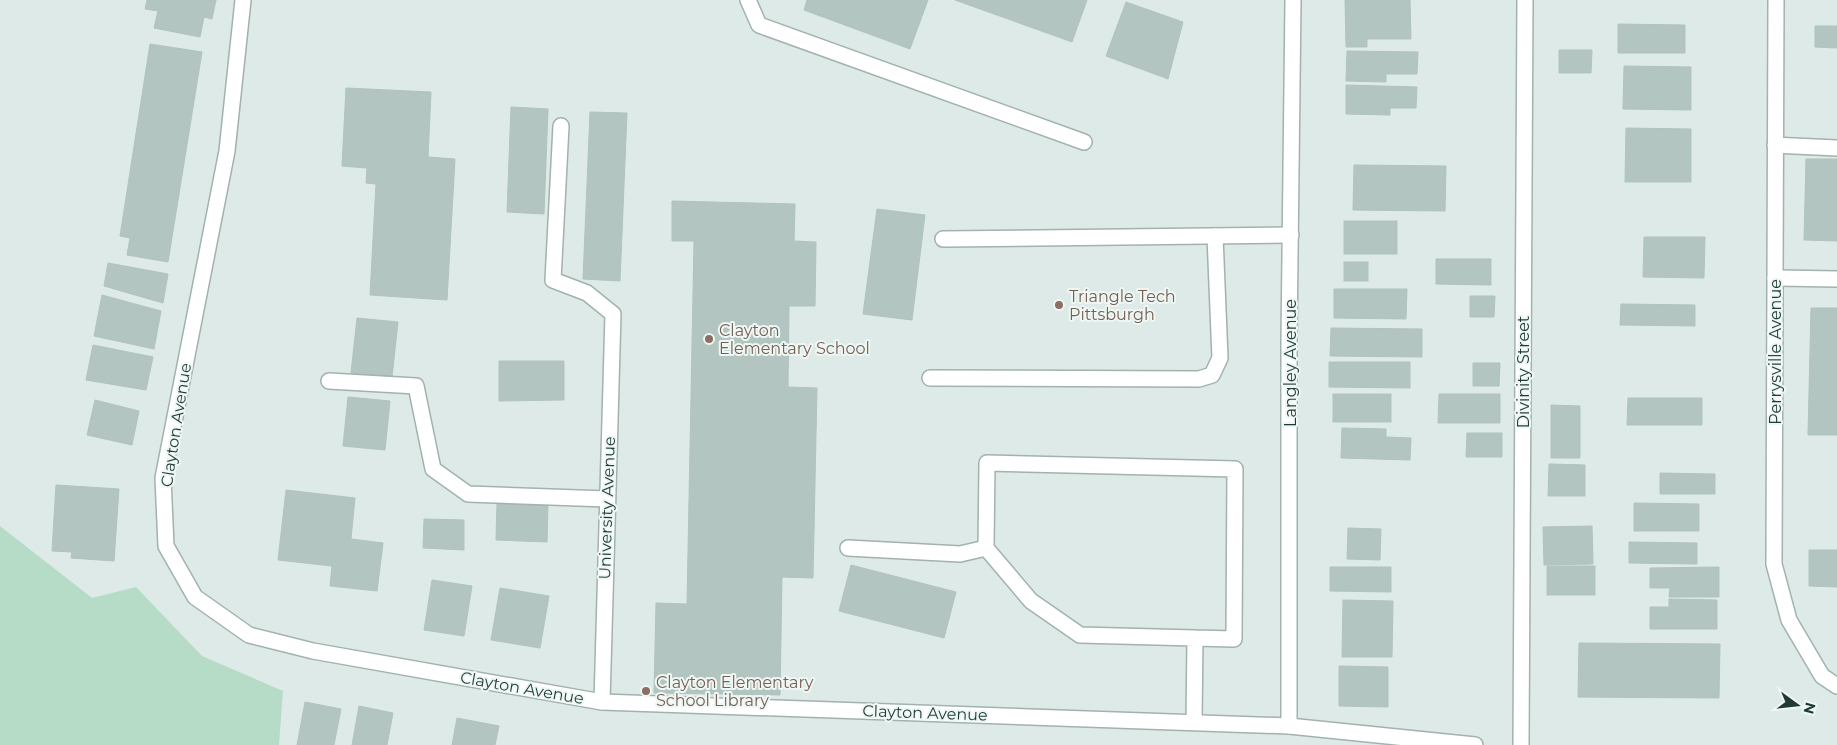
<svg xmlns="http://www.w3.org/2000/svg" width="1837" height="745" font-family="Montserrat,sans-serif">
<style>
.green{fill:#b6dcc7}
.building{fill:#b3c5c0;stroke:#b0c3bf}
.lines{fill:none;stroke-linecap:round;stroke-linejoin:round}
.minor-casing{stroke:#a1b2af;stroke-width:18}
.minor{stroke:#fff;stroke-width:15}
.education-dot{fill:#8d6e63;stroke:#eef7f4;stroke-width:2}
.labels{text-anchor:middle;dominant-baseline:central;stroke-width:4;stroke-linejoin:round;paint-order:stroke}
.education-label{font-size:16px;fill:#785e54;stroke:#eef7f4;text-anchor:start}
.street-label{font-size:16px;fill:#1f3a37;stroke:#eef7f4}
</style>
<rect width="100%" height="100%" fill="#deeae7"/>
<path class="green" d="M0 526 92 598 136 587 202 656 283 691 279 745H0Z"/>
<g class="building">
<path d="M147 0H216L212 19 204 17 200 37 154 28 158 11 145 9Z"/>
<path d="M807 0H928L910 49 804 10Z"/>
<path d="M955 0H1087L1072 42Z"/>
<path d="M1345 0H1410L1411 39H1367V47H1346Z"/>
<path d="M1126 2 1183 22 1168 79 1106 56Z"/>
<path d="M1618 24 1685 25V53H1618Z"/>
<path d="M1815 26H1837V48L1815 47Z"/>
<path d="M150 44 202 52 168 262 127 255 130 238 120 236Z"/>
<path d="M1559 50H1592L1591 73H1559Z"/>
<path d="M1347 51 1418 52 1417 74H1386V82L1346 81Z"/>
<path d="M1624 66 1691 67V110L1623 109Z"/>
<path d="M1346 85 1417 87 1416 108H1390V115L1346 114Z"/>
<path d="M346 88 431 92 428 157 455 159 447 300 370 295 376 184 366 183 367 168 342 166Z"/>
<path d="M511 107 548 109 544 214 507 212Z"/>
<path d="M590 112 627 113 620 281 583 279Z"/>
<path d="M1626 128 1691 129V182H1625Z"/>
<path d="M1806 159H1837V241L1804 240Z"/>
<path d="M1354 165 1446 166 1445 211 1353 210Z"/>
<path d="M672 201 795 204 794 241 816 242 815 306H789L788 387 817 388 813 578 782 577 780 695 654 693 656 603 687 604 694 241H672Z"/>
<path d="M877 209 925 215 912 320 863 314Z"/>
<rect x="1344" y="221" width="53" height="33"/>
<path d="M1644 237H1705L1704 278 1643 277Z"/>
<path d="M1436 259H1491V285L1436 284Z"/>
<rect x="1344" y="262" width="24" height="19"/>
<path d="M108 263 168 274 163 303 104 286Z"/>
<path d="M1334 289H1407L1406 319 1334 318Z"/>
<path d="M102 295 161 311 154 349 94 336Z"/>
<path d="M1470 296H1495L1494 317H1470Z"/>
<path d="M1621 304 1695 305V326L1620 325Z"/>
<path d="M1811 308H1837V435H1808Z"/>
<path d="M357 318 398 322 392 377 351 373Z"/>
<path d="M1331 328 1422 329V357L1330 356Z"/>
<path d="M93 345 153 357 146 390 86 380Z"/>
<path d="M499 361H564V400L499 401Z"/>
<path d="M1329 362H1410V388L1329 387Z"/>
<path d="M1473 363H1500L1499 386H1473Z"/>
<rect x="1333" y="394" width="58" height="28"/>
<path d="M1439 394H1500V423H1438Z"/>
<path d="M348 397 390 401 385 450 343 446Z"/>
<path d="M1628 398H1702V425H1627Z"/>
<path d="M95 400 139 411 132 445 87 435Z"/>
<path d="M1551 405 1580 406V458H1551Z"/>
<path d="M1342 428 1386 429V437L1411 438 1410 460 1341 458Z"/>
<path d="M1467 433H1502V457H1466Z"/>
<path d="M1549 464 1585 465V496H1548Z"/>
<path d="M1660 473 1715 474V494H1660Z"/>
<path d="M56 485 119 489 114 561 71 558 72 552 52 551Z"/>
<path d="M286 490 355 498 351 539 383 543 377 591 330 586 332 566 278 560Z"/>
<path d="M497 503 548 504 547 542 496 540Z"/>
<path d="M1634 503 1699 504V531H1634Z"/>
<path d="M424 519 464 520V550L423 548Z"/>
<path d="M1592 526 1593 564 1544 565 1543 527Z"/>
<path d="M1348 528 1381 529 1380 560 1347 559Z"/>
<path d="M1629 542 1697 543V564L1629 563Z"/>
<path d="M1809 550H1837V587L1809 586Z"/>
<path d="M851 565 956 592 944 638 839 611Z"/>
<rect x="1547" y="566" width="48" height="29"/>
<path d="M1330 567H1391V592L1330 591Z"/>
<path d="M1719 567V597H1669L1670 588H1650V568Z"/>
<path d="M432 580 472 586 464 636 424 630Z"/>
<path d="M500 588 549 596 540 648 491 640Z"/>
<path d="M1669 599 1717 600V629H1650V607H1669Z"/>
<path d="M1343 600 1393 601 1392 657H1342Z"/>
<path d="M1579 643 1720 644 1719 698 1578 697Z"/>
<path d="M1339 666 1388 667V707L1339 706Z"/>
<path d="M305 702 341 709 334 745H297Z"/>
<path d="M359 706 393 713 387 745H352Z"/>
<path d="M457 718 499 726 495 745H452Z"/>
</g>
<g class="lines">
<defs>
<g id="minor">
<path d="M243 0 227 151 163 478 166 546 195 597 249 635 313 651 602 702 1289 726 1475 745"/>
<path d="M748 0 759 25 1084 142"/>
<path d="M1776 0 1774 564 1789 620 1822 676 1837 686"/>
<path d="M561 126 553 280 587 293 613 314 602 702"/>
<path d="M1775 145 1837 148"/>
<path d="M943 239 1291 235"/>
<path d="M1775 278 1837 279"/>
<path d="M930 378 1199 379 1212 375 1220 358 1215 236"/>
<path d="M329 381 416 386 433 469 468 494 607 499"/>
<path d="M848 548 960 554 986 548"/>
<path d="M1194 722 1195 638 1234 639 1235 469 987 463 986 548 1031 601 1080 635 1195 638"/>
<path d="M1289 726V340L1293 0"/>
<path d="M1521 745 1525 0"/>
</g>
</defs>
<use href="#minor" class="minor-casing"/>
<use href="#minor" class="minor"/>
</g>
<g class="education-dot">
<circle cx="1059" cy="305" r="5"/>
<circle cx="709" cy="339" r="5"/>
<circle cx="646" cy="691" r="5"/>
</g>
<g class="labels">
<g class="education-label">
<text x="1069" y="296">Triangle Tech<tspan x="1069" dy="18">Pittsburgh</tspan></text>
<text x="719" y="330">Clayton<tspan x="719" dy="18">Elementary School</tspan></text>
<text x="656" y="682">Clayton Elementary<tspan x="656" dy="18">School Library</tspan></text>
</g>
<g class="street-label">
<text transform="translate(1775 352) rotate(-90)">Perrysville Avenue</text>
<text transform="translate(1290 363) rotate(-90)">Langley Avenue</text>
<text transform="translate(1523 372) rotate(-90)">Divinity Street</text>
<text transform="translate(176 425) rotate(-81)">Clayton Avenue</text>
<text transform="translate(607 508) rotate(-88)">University Avenue</text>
<text transform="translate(522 688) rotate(10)">Clayton Avenue</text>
<text transform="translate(925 713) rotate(2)">Clayton Avenue</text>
</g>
</g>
<g transform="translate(1797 705) rotate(105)" stroke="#eef7f4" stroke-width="4" paint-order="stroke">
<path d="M0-4L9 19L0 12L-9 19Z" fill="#1f3a37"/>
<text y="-8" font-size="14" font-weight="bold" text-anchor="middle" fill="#1f3a37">N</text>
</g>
</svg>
